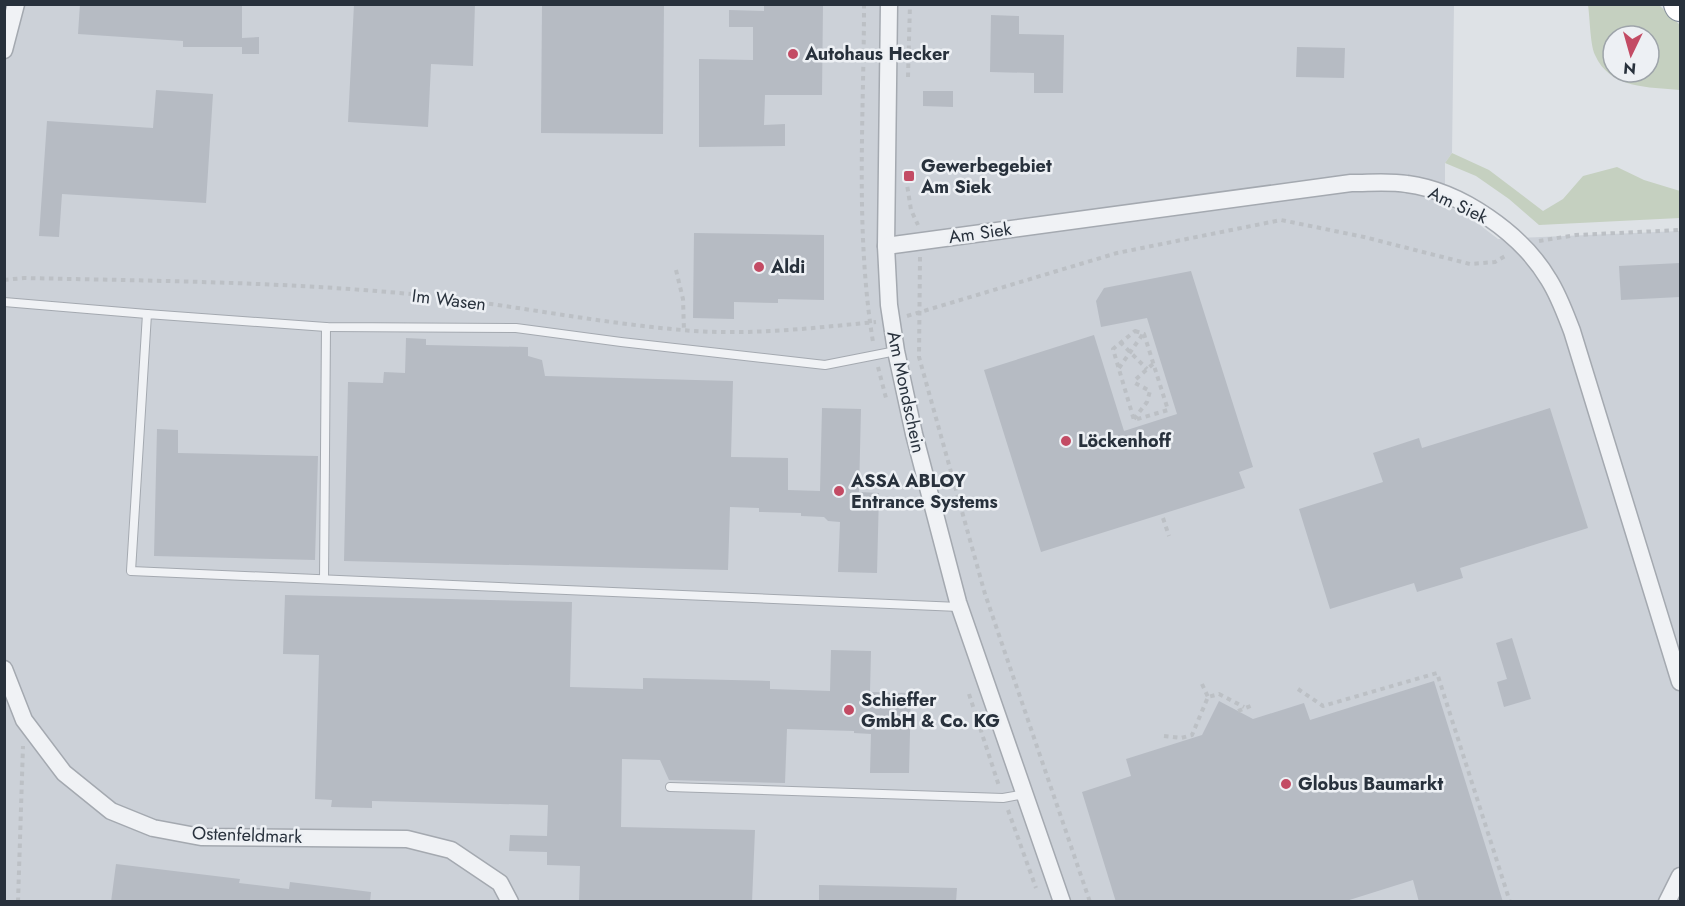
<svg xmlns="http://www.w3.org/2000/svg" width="1685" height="906" font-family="Jost,sans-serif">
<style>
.built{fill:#ccd1d8}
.green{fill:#c5d0c0;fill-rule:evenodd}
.building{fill:#b6bbc3}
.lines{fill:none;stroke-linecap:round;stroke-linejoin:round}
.lane-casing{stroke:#a4a9b0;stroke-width:10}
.street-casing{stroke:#a4a9b0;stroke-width:19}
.highway-casing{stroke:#86909c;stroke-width:32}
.path{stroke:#bcc0c5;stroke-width:4;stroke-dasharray:4.5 4.5;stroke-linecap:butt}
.lane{stroke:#f0f2f5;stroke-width:8}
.street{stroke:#f0f2f5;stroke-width:16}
.highway{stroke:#fff;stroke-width:30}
.poi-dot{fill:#c34b64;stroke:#edf0f4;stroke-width:2}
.labels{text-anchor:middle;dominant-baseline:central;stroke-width:5;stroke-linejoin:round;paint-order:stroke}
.poi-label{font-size:18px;font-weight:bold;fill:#28313c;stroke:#edf0f4;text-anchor:start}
.street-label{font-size:18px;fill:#28313c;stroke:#edf0f4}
</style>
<rect width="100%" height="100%" fill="#dee2e6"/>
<path class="built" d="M5 5H1454L1452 153 1445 163V204L1472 219 1498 239 1680 231V901L5 902Z"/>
<g class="green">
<path d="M1588 5H1659L1680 25V90C1649 87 1610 89 1595 55 1590 44 1590 18 1588 5ZM1613 36H1649V72H1613Z"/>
<path d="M1452 153 1489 170 1543 211 1563 199 1583 176 1617 167 1644 180 1680 191V218L1539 225 1509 199 1476 176 1445 163Z"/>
</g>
<g class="building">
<path d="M80 4H242V38L259 37V54H242V47H183V41L78 34Z"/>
<path d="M354 4H475L473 66 431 64 428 127 348 122Z"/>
<path d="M542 4H664L663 134 541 133Z"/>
<path d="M764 4H823L822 95H765L764 125 785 124V146L699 147V59L753 60V27H729V10L764 11Z"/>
<path d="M991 15 1019 16V34L1064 35 1063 93H1034V73L990 72Z"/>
<path d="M1297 47 1345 48 1344 78 1296 77Z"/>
<path d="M156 90 213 94 206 203 62 194 59 237 39 236 47 121 153 128Z"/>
<path d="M923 91H953V107L923 106Z"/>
<path d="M694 233 824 235V300L778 299V303L734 302V319L693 318Z"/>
<path d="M1680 263V297L1621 300 1619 266Z"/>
<path d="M1191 271 1253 467 1239 472 1245 488 1041 552 984 370 1094 335 1124 431 1177 414 1147 318 1101 327 1096 301 1104 288Z"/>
<path d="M406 338 426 339V345L528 347V356L542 360 545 376 733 381 731 457 788 458V490L820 491 822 408 861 409 859 492 879 493 877 573 838 572 840 522 828 521 824 517 801 516V513L759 512V508L730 507 728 570 344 561 348 382 383 383 384 372 405 373Z"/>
<path d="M1550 408 1588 528 1460 568 1463 578 1417 592 1414 583 1330 609 1299 509 1383 482 1373 453 1419 438 1422 448Z"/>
<path d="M157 429 178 430V453L318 456 315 560 154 556Z"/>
<path d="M285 595 572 602 570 687 643 689V678L770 681V689L830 691 831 650 871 651 870 692 911 693 909 773H870L871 734 854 733V731L787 729 785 783 669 780 660 760 622 759 621 827 755 830 752 902H579L580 866 547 865V852L509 851 510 835 547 836 548 805 372 801V808L331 807 332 800 315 799 319 655 283 654Z"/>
<path d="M1512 638 1531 699 1504 707 1497 682 1507 679 1496 643Z"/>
<path d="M1434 681 1503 902H1419L1413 880 1343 902H1116L1082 792 1131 776 1126 759 1202 735 1219 701 1253 719 1304 703 1310 720Z"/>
<path d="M116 864 240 879 239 883 289 889 290 882 371 892 370 902H111Z"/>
<path d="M819 885 957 888 956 902H819Z"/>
</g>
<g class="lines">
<defs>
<g id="lane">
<path d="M4 302 147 314"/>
<path d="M896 351 825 365 621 342 516 328 326 327 147 314 131 571 959 607"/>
<path d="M324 579 326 327"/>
<path d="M670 787 1003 798 1025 794"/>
</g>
<g id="street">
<path d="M889 4 886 246 889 305 896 351 914 434 958 602 1062 902"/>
<path d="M4 50 16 4"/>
<path d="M886 246 1351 183C1370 183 1389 181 1407 184 1461 191 1522 234 1549 280 1559 296 1565 313 1572 331L1680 682"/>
<path d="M4 669 24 720 64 773 111 811 153 828 201 837 407 839 451 850 500 883 510 902"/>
<path d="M1667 902 1680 876"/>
</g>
<path id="highway" d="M1679 4 1680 6"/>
</defs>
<use href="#lane" class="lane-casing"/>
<use href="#street" class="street-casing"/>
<use href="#highway" class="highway-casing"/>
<g class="path">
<path d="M864 4C864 116 855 232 873 342"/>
<path d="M908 77 910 4"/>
<path d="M906 178 911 210 918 225"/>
<path d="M1539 241 1576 235 1680 230"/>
<path d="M920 257 919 357 985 594 1090 902"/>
<path d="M676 270 683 299 684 331"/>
<path d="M4 280 24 278C163 281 302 282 440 297 521 307 601 323 682 330 747 336 812 328 876 322"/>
<path d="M907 316 1117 253 1281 220 1364 237 1470 264 1495 262 1507 255"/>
<path d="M1135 331 1144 334 1168 410 1134 420 1113 349Z"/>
<path d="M1120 342 1147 369"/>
<path d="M878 367 886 398"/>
<path d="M1119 368 1143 334"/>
<path d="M1134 419 1147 402 1150 391 1135 383 1136 379 1153 364"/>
<path d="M1163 518 1169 536"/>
<path d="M1202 684 1208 697"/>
<path d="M1298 689 1323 706 1437 673 1510 902"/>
<path d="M969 694 999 786"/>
<path d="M1238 711 1253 705"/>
<path d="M1164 736 1181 738 1192 735 1208 697 1219 694 1244 707"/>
<path d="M1008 810 1036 888"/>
<path d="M18 902 23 746"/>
</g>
<use href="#lane" class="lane"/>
<use href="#street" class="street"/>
<use href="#highway" class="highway"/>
</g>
<g class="poi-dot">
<circle cx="793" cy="54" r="6"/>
<rect x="903" y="170" width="12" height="12" rx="3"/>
<circle cx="759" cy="267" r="6"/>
<circle cx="1066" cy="441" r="6"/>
<circle cx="839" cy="491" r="6"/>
<circle cx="849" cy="710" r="6"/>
<circle cx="1286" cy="784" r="6"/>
</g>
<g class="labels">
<g class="poi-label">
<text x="805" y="54">Autohaus Hecker</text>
<text x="921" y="166">Gewerbegebiet<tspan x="921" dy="21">Am Siek</tspan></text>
<text x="771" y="267">Aldi</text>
<text x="1078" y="441">Löckenhoff</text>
<text x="851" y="481">ASSA ABLOY<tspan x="851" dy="21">Entrance Systems</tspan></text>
<text x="861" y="700">Schieffer<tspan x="861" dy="21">GmbH &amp; Co. KG</tspan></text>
<text x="1298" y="784">Globus Baumarkt</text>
</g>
<g class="street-label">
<text transform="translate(1458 205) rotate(25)">Am Siek</text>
<text transform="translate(980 233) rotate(-8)">Am Siek</text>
<text transform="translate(449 300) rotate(7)">Im Wasen</text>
<text transform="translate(906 392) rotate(78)">Am Mondschein</text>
<text transform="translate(247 835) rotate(2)">Ostenfeldmark</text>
</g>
</g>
<rect width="1685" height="906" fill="none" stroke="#28313c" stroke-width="12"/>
<g transform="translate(1631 54) rotate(185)"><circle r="28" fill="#edf0f4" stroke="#9ea4aa" stroke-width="1.5"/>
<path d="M0-4.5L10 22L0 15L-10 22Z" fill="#c34b64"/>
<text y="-9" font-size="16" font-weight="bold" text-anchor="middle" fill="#28313c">N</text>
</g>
</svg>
